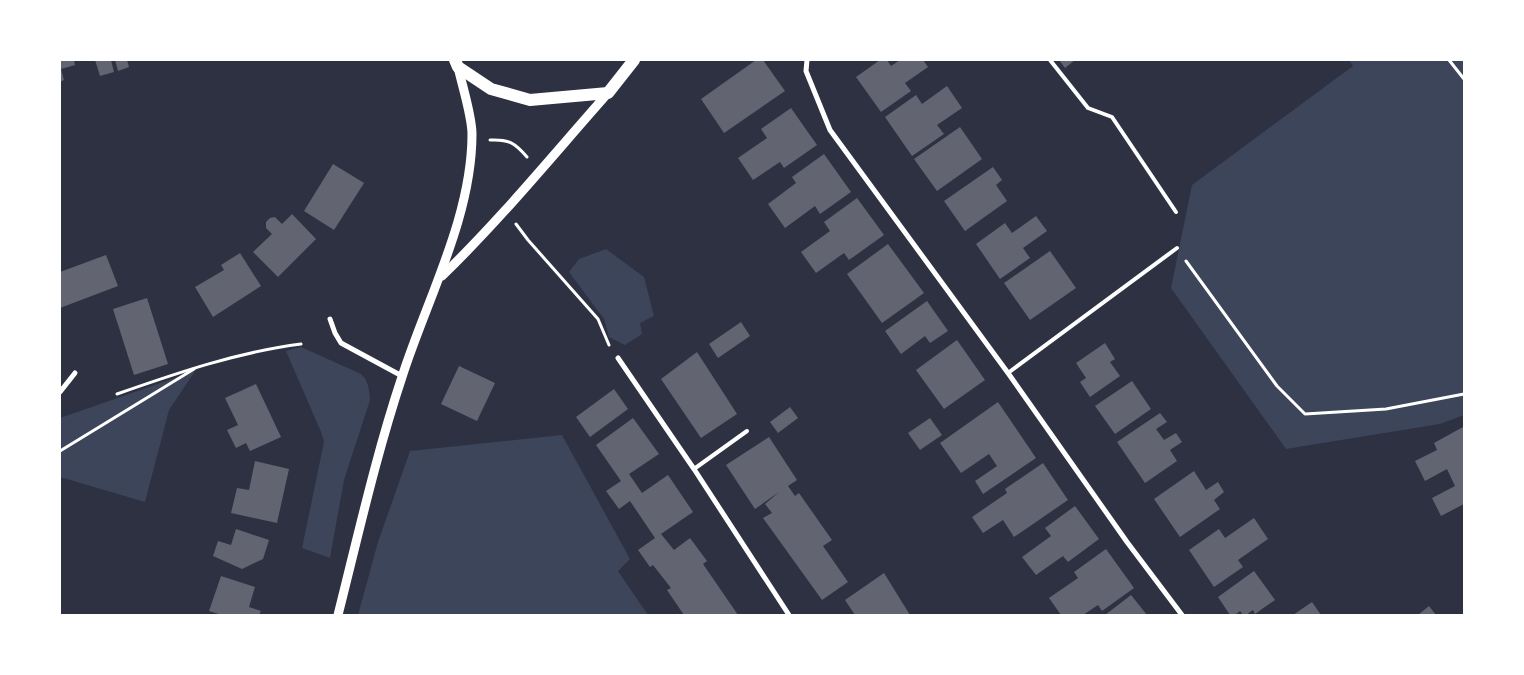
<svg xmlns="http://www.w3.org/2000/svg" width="1524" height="675" font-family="'PT Sans Narrow',sans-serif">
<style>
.green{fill:#3c4559}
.building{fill:#626471}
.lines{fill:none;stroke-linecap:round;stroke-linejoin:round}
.path{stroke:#fff;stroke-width:3}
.service{stroke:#fff;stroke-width:4}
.minor{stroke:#fff;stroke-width:5}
.tertiary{stroke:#fff;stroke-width:9}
.primary{stroke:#fff;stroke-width:12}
</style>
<rect width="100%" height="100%" fill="#2d3142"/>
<g class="green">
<path d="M1349 60H1464V415L1440 424 1286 449 1171 288 1192 185 1353 66Z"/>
<path d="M606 249 644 277 654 316 640 323 642 334 625 345 609 337 604 319 569 272 579 259Z"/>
<path d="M301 347 361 374C369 381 369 390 370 400L344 480 330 558 302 548 324 442 321 432 286 351Z"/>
<path d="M195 371 169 410 145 502 60 477V418Z"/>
<path d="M562 435 630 559 618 571 648 615H358L378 542 410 451Z"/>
</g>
<g class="building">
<path d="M60 60H74L75 65 61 69 64 80 60 82Z"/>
<path d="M95 60H111L114 72 100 76Z"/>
<path d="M115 60H127L129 67 118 71Z"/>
<path d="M756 60H763L785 91 724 133 701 99Z"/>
<path d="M880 60H887L891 66 900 60H923L928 67 905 83 911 91 881 112 856 77Z"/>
<path d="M1059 60H1075L1065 68Z"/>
<path d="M947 86 962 108 937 125 944 134 912 156 885 117 916 95 922 104Z"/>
<path d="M791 108 817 145 784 168 780 162 753 180 738 158 767 138 761 129Z"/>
<path d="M960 127 982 159 937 191 914 159Z"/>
<path d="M824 154 851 192 820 214 815 206 785 228 768 204 796 183 792 177Z"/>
<path d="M333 164 364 183 334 230 304 211Z"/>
<path d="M993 167 1002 180 996 185 1007 201 965 231 944 201Z"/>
<path d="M857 198 884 235 849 260 844 253 816 273 801 252 830 231 824 222Z"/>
<path d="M292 214 316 239 278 277 253 252 272 234 266 228V222L270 218 275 217 282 224Z"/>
<path d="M1036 216 1047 231 1023 248 1030 258 1000 279 976 244 1005 223 1012 233Z"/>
<path d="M888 244 924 293 882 323 847 274Z"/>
<path d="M1050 251 1076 288 1030 320 1004 283Z"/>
<path d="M240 253 261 286 213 317 195 287 224 270 221 265Z"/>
<path d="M106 255 118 286 60 308V272Z"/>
<path d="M147 298 168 364 134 375 113 309Z"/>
<path d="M927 301 948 331 930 343 925 336 901 354 885 331Z"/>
<path d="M741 322 750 336 718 358 709 344Z"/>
<path d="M957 340 985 380 944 409 916 370Z"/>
<path d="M1105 343 1115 359 1110 362 1120 376 1090 397 1080 382 1086 378 1076 363Z"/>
<path d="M697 352 737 414 701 438 661 379Z"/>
<path d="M459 366 495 383 477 421 441 404Z"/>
<path d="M1132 381 1151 409 1115 434 1095 406Z"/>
<path d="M256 384 281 437 250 451 246 443 236 448 227 430 238 425 225 398Z"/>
<path d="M614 389 628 409 590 437 576 417Z"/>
<path d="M998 402 1036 458 983 494 975 481 997 466 989 454 961 473 940 443Z"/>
<path d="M790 407 798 418 778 433 770 422Z"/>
<path d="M1160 413 1167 422 1156 429 1164 440 1176 433 1182 442 1170 450 1177 461 1145 483 1117 442Z"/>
<path d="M633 418 659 454 629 474 642 493 668 475 693 512 661 534 674 550 690 538 707 561 703 564 738 615H684L667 590 671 588 653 565 650 567 638 550 655 538 630 501 619 509 606 491 621 481 596 445Z"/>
<path d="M930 418 942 435 920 450 908 433Z"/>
<path d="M1463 427 1464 504 1441 516 1432 498 1455 486 1447 469 1425 481 1415 461 1437 450 1434 443Z"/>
<path d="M769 437 797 480 788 486 795 496 799 493 832 540 823 546 848 582 822 600 763 518 772 513 765 504 779 492 755 509 726 465Z"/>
<path d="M255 461 289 469 277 523 231 513 237 488 249 490Z"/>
<path d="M1043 463 1068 500 1014 537 1003 520 983 533 972 517 1007 493 1005 489Z"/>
<path d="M1194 471 1206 490 1218 482 1224 492 1214 500 1220 509 1180 537 1154 499Z"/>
<path d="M1075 506 1099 539 1068 562 1063 556 1036 575 1022 557 1051 536 1045 528Z"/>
<path d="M1254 518 1268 539 1238 560 1243 567 1214 587 1189 550 1219 529 1225 538Z"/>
<path d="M236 529 269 540 263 559 242 569 213 556 218 541 231 545Z"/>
<path d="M1106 549 1134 588 1102 611 1098 605 1083 615H1061L1049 598 1078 578 1074 572Z"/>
<path d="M1254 571 1275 600 1255 614 1253 610 1246 615H1243L1240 611 1235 615H1230L1218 597Z"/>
<path d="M884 573 910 615H855L845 600Z"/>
<path d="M221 576 255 587 249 607 261 611 259 615H222L209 611Z"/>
<path d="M1131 595 1147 615H1105Z"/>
<path d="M1312 602 1321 615H1293Z"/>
<path d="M1429 606 1436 615H1418Z"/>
</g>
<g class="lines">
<g class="path">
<path d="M1449 60 1464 79"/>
<path d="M490 140C509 139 515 143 527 157"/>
<path d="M516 224 528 240 598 319 609 345"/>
<path d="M1186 261 1277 386 1305 414 1386 409 1464 394"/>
<path d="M117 394C177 373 238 352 301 344"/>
<path d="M60 451 194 369"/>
</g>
<g class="service">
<path d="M1050 60 1088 108 1112 117 1176 212"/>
<path d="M1008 373 1177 248"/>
<path d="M694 469 747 431"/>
</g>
<g class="minor">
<path d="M807 60 806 71 830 130 1008 373 1127 542 1182 615"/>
<path d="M330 319 335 333 341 343 402 376"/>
<path d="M618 358 694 469 789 615"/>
<path d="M60 392 75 373"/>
</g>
<g class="tertiary">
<path d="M442 276C501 219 553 155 608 93"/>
<path d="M338 615C358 536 376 455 402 377 427 299 472 217 472 134 472 116 462 85 458 67"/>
</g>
<path class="primary" d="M455 60 458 67 491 89 530 100 608 93 634 60"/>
</g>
<rect width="1524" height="675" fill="none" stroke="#ffffff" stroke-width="122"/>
</svg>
